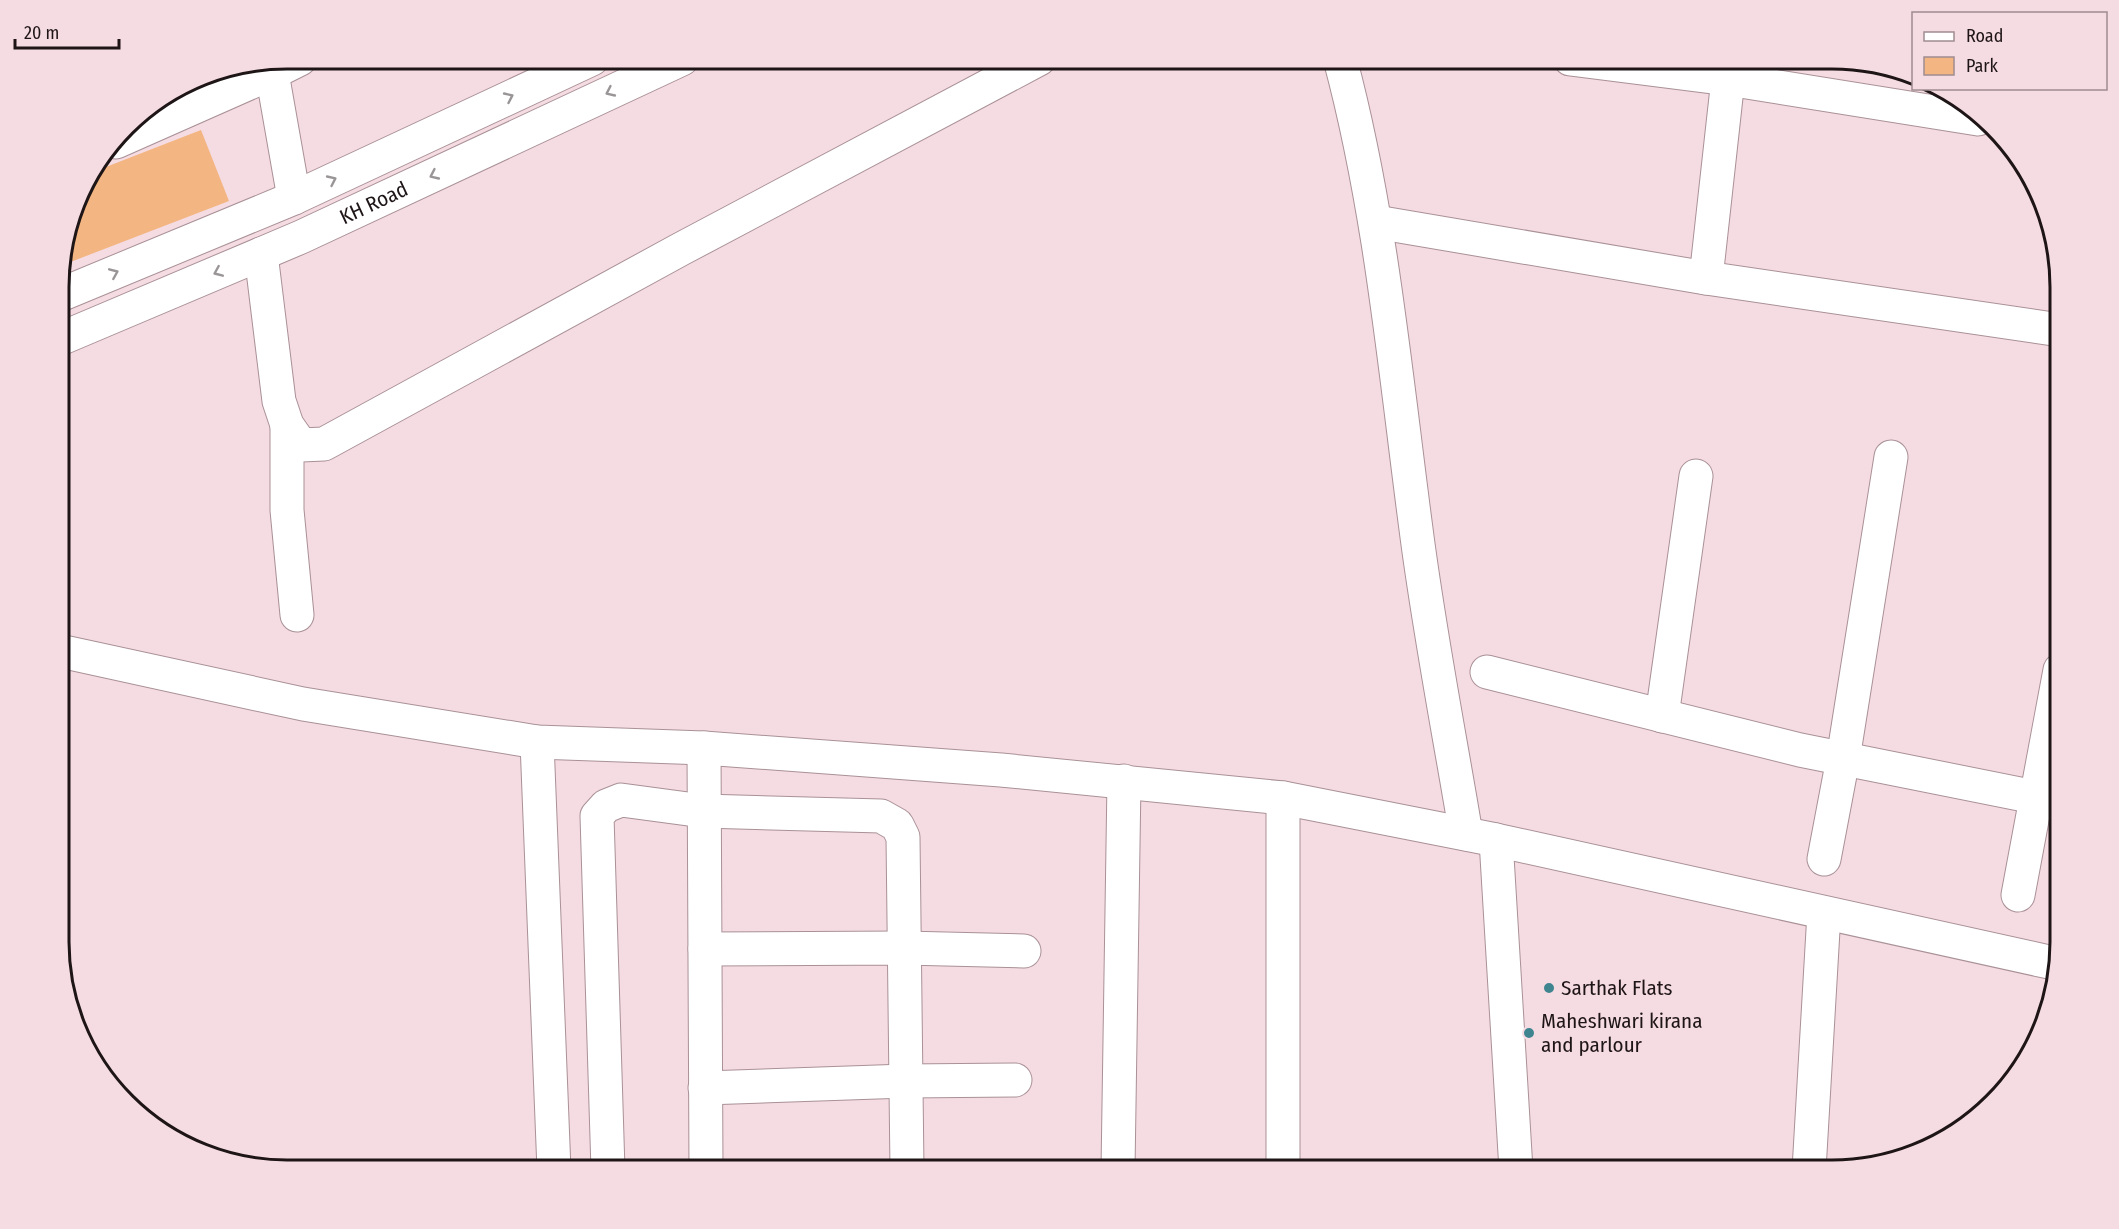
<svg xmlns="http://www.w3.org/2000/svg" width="2119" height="1229" font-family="'Fira Sans Condensed',sans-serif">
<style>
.green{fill:#f3b581}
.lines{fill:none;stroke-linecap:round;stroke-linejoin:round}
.street-casing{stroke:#a99197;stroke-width:35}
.secondary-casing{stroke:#a99197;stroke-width:35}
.street{stroke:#fff;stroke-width:33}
.secondary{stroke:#fff;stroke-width:33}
.oneway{stroke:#9a9697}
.poi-dot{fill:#3f8590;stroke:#f5dbe2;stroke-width:2}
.labels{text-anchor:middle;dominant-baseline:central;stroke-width:4.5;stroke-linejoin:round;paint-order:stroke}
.street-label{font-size:21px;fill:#1e1517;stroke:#f5dbe2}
.poi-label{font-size:21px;fill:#1e1517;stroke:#f5dbe2;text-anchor:start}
.rim{fill:none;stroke:#1e1517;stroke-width:3}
</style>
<rect width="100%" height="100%" fill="#f5dbe2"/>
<path class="green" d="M201 130 229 201 60 266V258L82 186 93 172Z"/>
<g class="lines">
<defs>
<g id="street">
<path d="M1340 59C1381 212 1395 371 1416 529 1429 631 1449 732 1466 834"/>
<path d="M1570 59 1728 79 1978 119"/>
<path d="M269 62 272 73 294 198"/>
<path d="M116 142 272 73 300 59"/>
<path d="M1376 222 1706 278 1728 79"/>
<path d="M261 254 279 401 287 425 301 445 324 444 681 249 1039 59"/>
<path d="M1706 278 2060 330"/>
<path d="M287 425V510L297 615"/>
<path d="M60 651 303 704 537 742 704 748 1001 770 1283 798 1496 840 2058 964"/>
<path d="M1487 672 1800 750 2060 802"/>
<path d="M1662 716 1696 476"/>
<path d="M537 742 554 1170"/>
<path d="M704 748 706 1170"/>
<path d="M1283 798V1170"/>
<path d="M1496 840 1516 1170"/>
<path d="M1824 859 1843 759 1891 457"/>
<path d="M2018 895 2060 670"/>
<path d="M705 949 904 948 1024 951"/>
<path d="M705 1088 906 1081 1015 1080"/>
<path d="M608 1170 597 816 606 806 621 800 703 811 881 816 897 825 903 837 907 1170"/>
<path d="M1118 1170 1124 781"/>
<path d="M1809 1170 1824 913"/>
</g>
<g id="secondary">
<path d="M60 295 294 198 592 59"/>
<path id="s1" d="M60 339 301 237 682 59"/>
</g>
</defs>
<use href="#street" class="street-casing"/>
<use href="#secondary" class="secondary-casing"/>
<use href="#street" class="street"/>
<use href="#secondary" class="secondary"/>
</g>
<defs><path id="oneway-chevron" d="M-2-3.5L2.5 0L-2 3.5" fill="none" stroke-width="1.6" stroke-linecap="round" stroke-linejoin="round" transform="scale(1.5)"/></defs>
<g class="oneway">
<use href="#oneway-chevron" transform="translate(610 92) rotate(155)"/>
<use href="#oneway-chevron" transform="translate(509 97) rotate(-25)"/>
<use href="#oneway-chevron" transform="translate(434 175) rotate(155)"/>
<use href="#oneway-chevron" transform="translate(332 180) rotate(-25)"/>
<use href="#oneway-chevron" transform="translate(218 272) rotate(157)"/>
<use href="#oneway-chevron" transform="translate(114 273) rotate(-23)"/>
</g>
<g class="poi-dot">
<circle cx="1549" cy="988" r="6"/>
<circle cx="1529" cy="1033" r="6"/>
</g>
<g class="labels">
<g class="street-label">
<text stroke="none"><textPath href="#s1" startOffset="342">KH Road</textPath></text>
</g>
<g class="poi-label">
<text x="1561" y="988">Sarthak Flats</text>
<text x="1541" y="1021">Maheshwari kirana<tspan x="1541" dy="24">and parlour</tspan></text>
</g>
</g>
<path d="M0 0H2119V1229H0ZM287 69H1832A218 218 0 0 1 2050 287V942A218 218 0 0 1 1832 1160H287A218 218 0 0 1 69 942V287A218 218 0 0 1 287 69Z" fill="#f5dbe2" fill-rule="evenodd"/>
<path class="rim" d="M287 69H1832A218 218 0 0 1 2050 287V942A218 218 0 0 1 1832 1160H287A218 218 0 0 1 69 942V287A218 218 0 0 1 287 69Z"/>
<rect x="1912" y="12" width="195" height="78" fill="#f5dbe2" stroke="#9f8c91" stroke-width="1.5"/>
<rect x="1924" y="32" width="30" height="9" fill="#ffffff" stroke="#9f8c91" stroke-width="1.5"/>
<text x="1966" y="42" font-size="18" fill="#1e1517">Road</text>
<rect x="1924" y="57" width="30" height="18" fill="#f3b581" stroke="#9f8c91" stroke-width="1.5"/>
<text x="1966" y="72" font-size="18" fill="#1e1517">Park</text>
<path d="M15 39v9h104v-9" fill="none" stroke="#1e1517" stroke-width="3"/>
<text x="24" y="39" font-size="18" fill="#1e1517" stroke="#f5dbe2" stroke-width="4.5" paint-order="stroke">20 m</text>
</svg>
